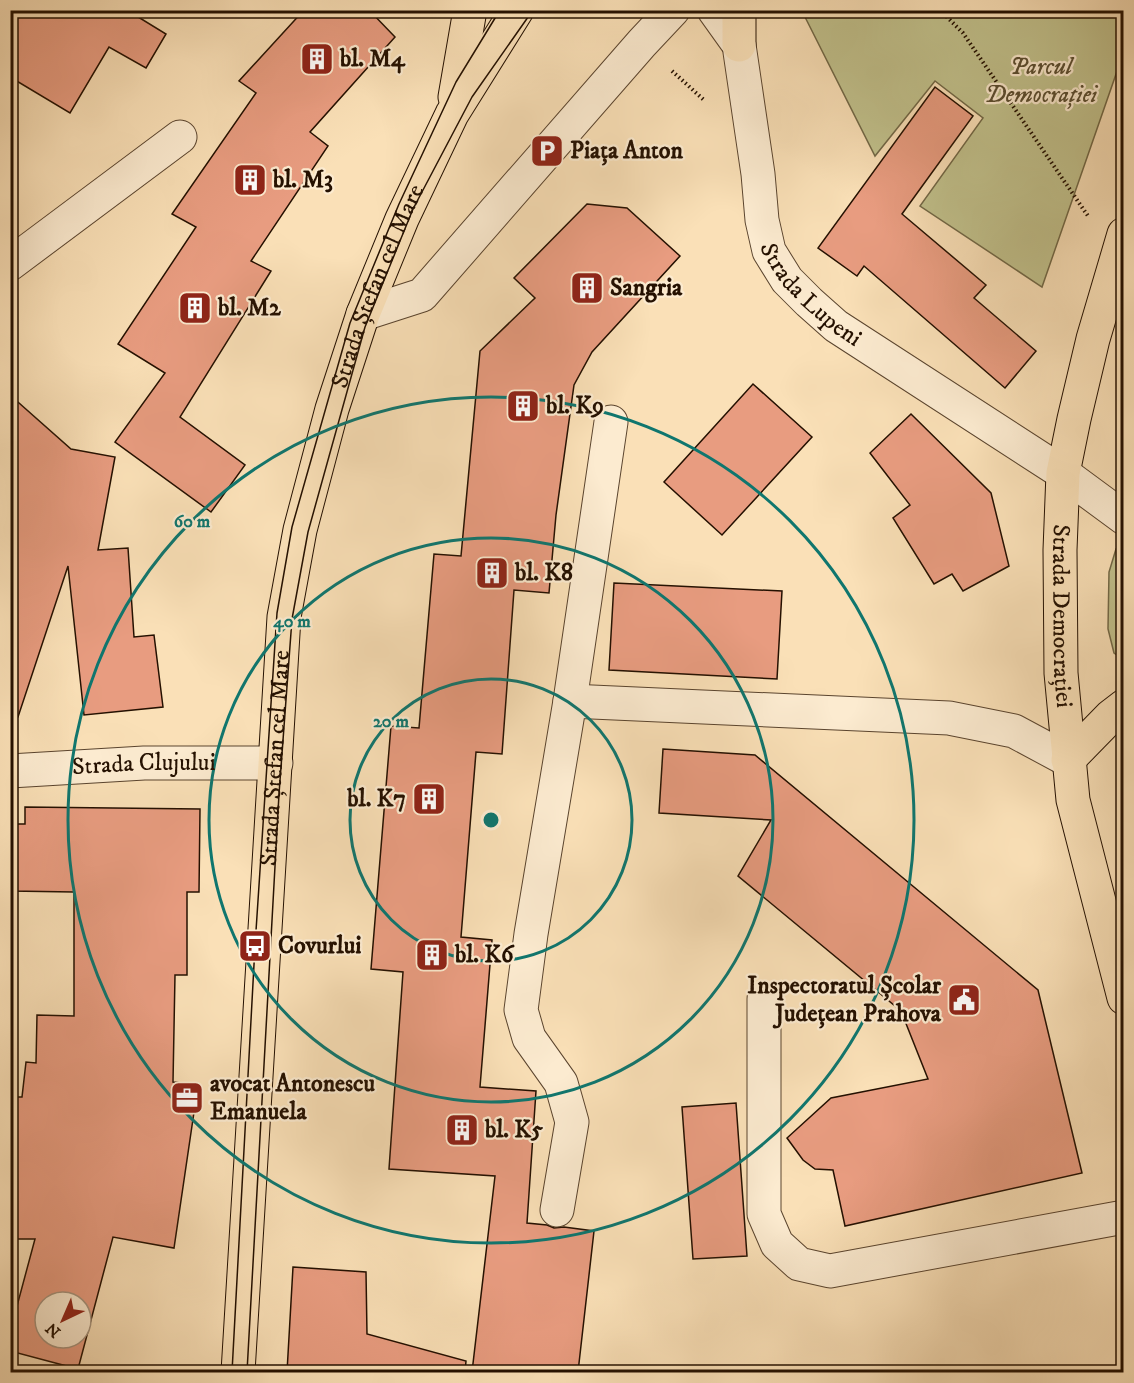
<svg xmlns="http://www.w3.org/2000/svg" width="1134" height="1383" font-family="'IM FELL DW Pica',serif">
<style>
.green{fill:#c1c18c;stroke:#726846;stroke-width:1.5}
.building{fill:#e89c80;stroke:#241000;stroke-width:1.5;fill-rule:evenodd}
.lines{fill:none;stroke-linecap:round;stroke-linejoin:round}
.minor-casing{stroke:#5a442e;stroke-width:35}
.major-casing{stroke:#241000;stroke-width:35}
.path{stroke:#241000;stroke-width:4;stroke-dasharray:1.5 3;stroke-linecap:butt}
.minor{stroke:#fcebd0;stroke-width:33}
.major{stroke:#fae0b7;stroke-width:33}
.tram{stroke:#241000;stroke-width:1.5}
.ring{fill:none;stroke:#0f766e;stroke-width:3}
.labels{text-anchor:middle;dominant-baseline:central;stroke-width:4.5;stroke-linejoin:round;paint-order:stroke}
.poi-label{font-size:24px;font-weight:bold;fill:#241000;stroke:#fcebd0;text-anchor:start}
.park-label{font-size:24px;font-style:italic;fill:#5b4e31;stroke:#fcebd0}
.street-label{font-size:24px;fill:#241000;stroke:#fcebd0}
.centre{fill:#0f766e;stroke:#fcebd0;stroke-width:3}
.ring-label{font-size:18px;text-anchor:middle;font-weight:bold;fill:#0f766e;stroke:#fcebd0;stroke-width:4.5;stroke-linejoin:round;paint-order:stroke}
</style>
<rect width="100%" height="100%" fill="#fae0b7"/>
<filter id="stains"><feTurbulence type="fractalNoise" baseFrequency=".00333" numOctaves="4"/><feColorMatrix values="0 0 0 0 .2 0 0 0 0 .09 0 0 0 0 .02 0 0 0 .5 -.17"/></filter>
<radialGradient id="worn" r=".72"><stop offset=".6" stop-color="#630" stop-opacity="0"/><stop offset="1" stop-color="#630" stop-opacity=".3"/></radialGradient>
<g class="green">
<path d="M802 11H1123V54L1042 287 920 206 983 118 935 81 875 156Z"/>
<path d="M1116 549 1123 551V659L1114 653 1108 629 1109 572Z"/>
</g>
<g class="building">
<path d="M10 10H130V12L166 34 146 68 109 47 70 113 10 77Z"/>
<path d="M304 10H369L395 37 310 132 328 146 251 261 271 271 180 417 245 465 211 512 115 442 165 373 118 344 196 227 172 214 256 93 239 81Z"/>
<path d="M935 87 973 116 902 214 986 285 974 298 1036 351 1005 388 864 266 857 276 818 248Z"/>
<path d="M587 204 627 208 680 256 592 352 574 385 556 515 549 593 514 590 502 754 476 752 461 937 492 940 480 1087 536 1091 527 1223 547 1225 554 1228 564 1227 594 1231 578 1372H472L495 1176 389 1169 403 972 371 969 391 726 419 728 434 554 461 556 480 351 535 298 514 278Z"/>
<path d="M753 384 812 437 722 535 664 482Z"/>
<path d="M10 395 71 449 115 457 98 550 128 548 134 637 154 635 163 707 84 715 68 566 18 717 10 716Z"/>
<path d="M911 414 991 493 1009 566 963 591 952 574 934 584 893 518 910 505 870 453Z"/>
<path d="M614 583 782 591 777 679 609 670Z"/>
<path d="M663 749 755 755 1038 990 1082 1173 845 1226 833 1170 815 1169 803 1160 787 1138 831 1098 928 1079 901 1011 738 876 771 820 659 813Z"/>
<path d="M25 807 200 809 199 892H187V975H175L173 1082 198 1085 174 1248 113 1237 78 1369 10 1351V1332L35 1239H10V1097H22L26 1062 36 1063 37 1015 74 1016V892L10 891V824H25ZM45 1302H81V1338H45Z"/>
<path d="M736 1103 747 1256 693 1259 682 1107Z"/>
<path d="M293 1267 366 1272 367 1334 466 1361 465 1372H287Z"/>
</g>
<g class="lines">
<defs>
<g id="minor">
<path id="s1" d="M714 10 739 45 758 174 762 220 769 251 787 280 809 302 836 326 1063 473 1124 518"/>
<path d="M10 264 180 137"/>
<path d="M363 314 422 295 642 43 673 10"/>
<path d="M570 701 949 718 1014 731 1068 760"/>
<path id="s2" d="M10 771 144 763H276"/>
<path d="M764 999V1214L777 1244 799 1264 830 1271 1124 1217"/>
<path d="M557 1210 572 1122 561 1083 529 1038 521 1010 531 934 570 701 611 422"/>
</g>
<g id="major">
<path d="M739 45V10"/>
<path d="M455 97 470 10"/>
<path id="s3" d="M1124 234 1093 339 1074 419 1063 473 1060 550 1061 673 1073 800 1124 998"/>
<path d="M1068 760 1111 716 1124 706"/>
<path id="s4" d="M238 1372 284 617 300 530 332 409 363 314 402 219 452 114 517 10"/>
</g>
</defs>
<use href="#minor" class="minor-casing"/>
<use href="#major" class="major-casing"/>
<g class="path">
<path d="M940 10 963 33 1088 216"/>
<path d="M672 71 704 100"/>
</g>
<use href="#minor" class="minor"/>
<use href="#major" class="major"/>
<g class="tram">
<path d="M232 1372 255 946 277 613 292 527 350 323 399 204 456 82 500 10"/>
<path d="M247 1372 279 794 292 619 308 532 365 327 413 209 472 97 533 10"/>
</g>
</g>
<g class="ring">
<circle cx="491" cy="820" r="141"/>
<circle cx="491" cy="820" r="282"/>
<circle cx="491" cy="820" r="423"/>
</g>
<defs>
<symbol id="building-square" viewBox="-11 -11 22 22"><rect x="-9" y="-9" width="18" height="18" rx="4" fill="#8f2418" stroke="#fcebd0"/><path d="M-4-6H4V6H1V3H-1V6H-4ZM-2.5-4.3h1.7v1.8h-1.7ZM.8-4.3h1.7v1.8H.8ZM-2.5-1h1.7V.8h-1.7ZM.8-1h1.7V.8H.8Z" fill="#fff"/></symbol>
<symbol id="parking-square" viewBox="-11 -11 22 22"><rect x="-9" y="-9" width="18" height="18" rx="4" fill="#8f2418" stroke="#fcebd0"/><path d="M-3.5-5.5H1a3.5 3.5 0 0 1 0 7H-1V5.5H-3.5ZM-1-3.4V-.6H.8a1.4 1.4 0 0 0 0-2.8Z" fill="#fff"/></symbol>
<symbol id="bus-square" viewBox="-11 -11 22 22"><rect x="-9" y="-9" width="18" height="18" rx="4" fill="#8f2418" stroke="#fcebd0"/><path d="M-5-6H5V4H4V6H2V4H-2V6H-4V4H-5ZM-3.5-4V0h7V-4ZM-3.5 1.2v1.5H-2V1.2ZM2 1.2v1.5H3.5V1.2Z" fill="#fff"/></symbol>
<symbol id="civic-square" viewBox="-11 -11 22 22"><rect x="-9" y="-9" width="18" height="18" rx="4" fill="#8f2418" stroke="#fcebd0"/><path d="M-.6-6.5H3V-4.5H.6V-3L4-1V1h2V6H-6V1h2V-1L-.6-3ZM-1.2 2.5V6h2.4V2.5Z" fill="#fff"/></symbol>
<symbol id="office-square" viewBox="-11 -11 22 22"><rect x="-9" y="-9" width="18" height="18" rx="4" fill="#8f2418" stroke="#fcebd0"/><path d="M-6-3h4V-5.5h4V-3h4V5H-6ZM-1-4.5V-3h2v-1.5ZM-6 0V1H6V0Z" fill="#fff"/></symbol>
</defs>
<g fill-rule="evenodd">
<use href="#building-square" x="298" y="40" width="38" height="38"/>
<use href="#parking-square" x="528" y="132" width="38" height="38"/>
<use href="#building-square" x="231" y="161" width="38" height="38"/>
<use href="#building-square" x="568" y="269" width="38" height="38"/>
<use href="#building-square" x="176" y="289" width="38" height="38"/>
<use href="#building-square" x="504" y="387" width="38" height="38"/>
<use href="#building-square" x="473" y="554" width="38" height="38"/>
<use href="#building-square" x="410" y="780" width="38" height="38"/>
<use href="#bus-square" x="236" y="927" width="38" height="38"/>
<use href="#building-square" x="413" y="936" width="38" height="38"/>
<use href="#civic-square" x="945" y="981" width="38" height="38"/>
<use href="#office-square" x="168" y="1079" width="38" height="38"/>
<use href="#building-square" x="443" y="1111" width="38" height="38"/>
</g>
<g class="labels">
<g class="poi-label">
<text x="340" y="59">bl. M4</text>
<text x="570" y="151">Piaţa Anton</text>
<text x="273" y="180">bl. M3</text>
<text x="610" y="288">Sangria</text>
<text x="218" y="308">bl. M2</text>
<text x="546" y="406">bl. K9</text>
<text x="515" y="573">bl. K8</text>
<text x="406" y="799" text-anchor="end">bl. K7</text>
<text x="278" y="946">Covurlui</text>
<text x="455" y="955">bl. K6</text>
<text x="941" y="986" text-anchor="end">Inspectoratul Școlar<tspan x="941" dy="28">Județean Prahova</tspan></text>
<text x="210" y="1084">avocat Antonescu<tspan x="210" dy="28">Emanuela</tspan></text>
<text x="485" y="1130">bl. K5</text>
</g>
<g class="park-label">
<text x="1041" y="67">Parcul<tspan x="1041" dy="28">Democrației</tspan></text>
</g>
<g class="street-label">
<text stroke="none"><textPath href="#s4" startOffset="1101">Strada Ștefan cel Mare</textPath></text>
<text stroke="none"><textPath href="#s1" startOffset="312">Strada Lupeni</textPath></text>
<text stroke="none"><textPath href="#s3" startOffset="390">Strada Democrației</textPath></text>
<text stroke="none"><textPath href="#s4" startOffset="615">Strada Ștefan cel Mare</textPath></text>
<text stroke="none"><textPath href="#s2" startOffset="134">Strada Clujului</textPath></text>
</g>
</g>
<circle cx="491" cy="820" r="9" class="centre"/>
<g class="ring-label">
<text x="192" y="527">60 m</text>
<text x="292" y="627">40 m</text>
<text x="391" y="727">20 m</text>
</g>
<rect width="1134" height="1383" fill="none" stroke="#fae0b7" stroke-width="36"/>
<rect x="12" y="12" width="1110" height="1359" fill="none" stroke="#241000" stroke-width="3"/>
<rect x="18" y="18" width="1098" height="1347" fill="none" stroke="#241000" stroke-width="1.5"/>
<g transform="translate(63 1320) rotate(224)"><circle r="28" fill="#fcebd0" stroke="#a6937d" stroke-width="1.5"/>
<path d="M0-4.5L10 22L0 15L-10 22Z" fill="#8f2418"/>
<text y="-9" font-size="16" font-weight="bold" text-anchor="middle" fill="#241000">N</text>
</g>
<rect width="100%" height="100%" filter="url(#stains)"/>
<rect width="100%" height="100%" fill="url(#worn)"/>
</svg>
